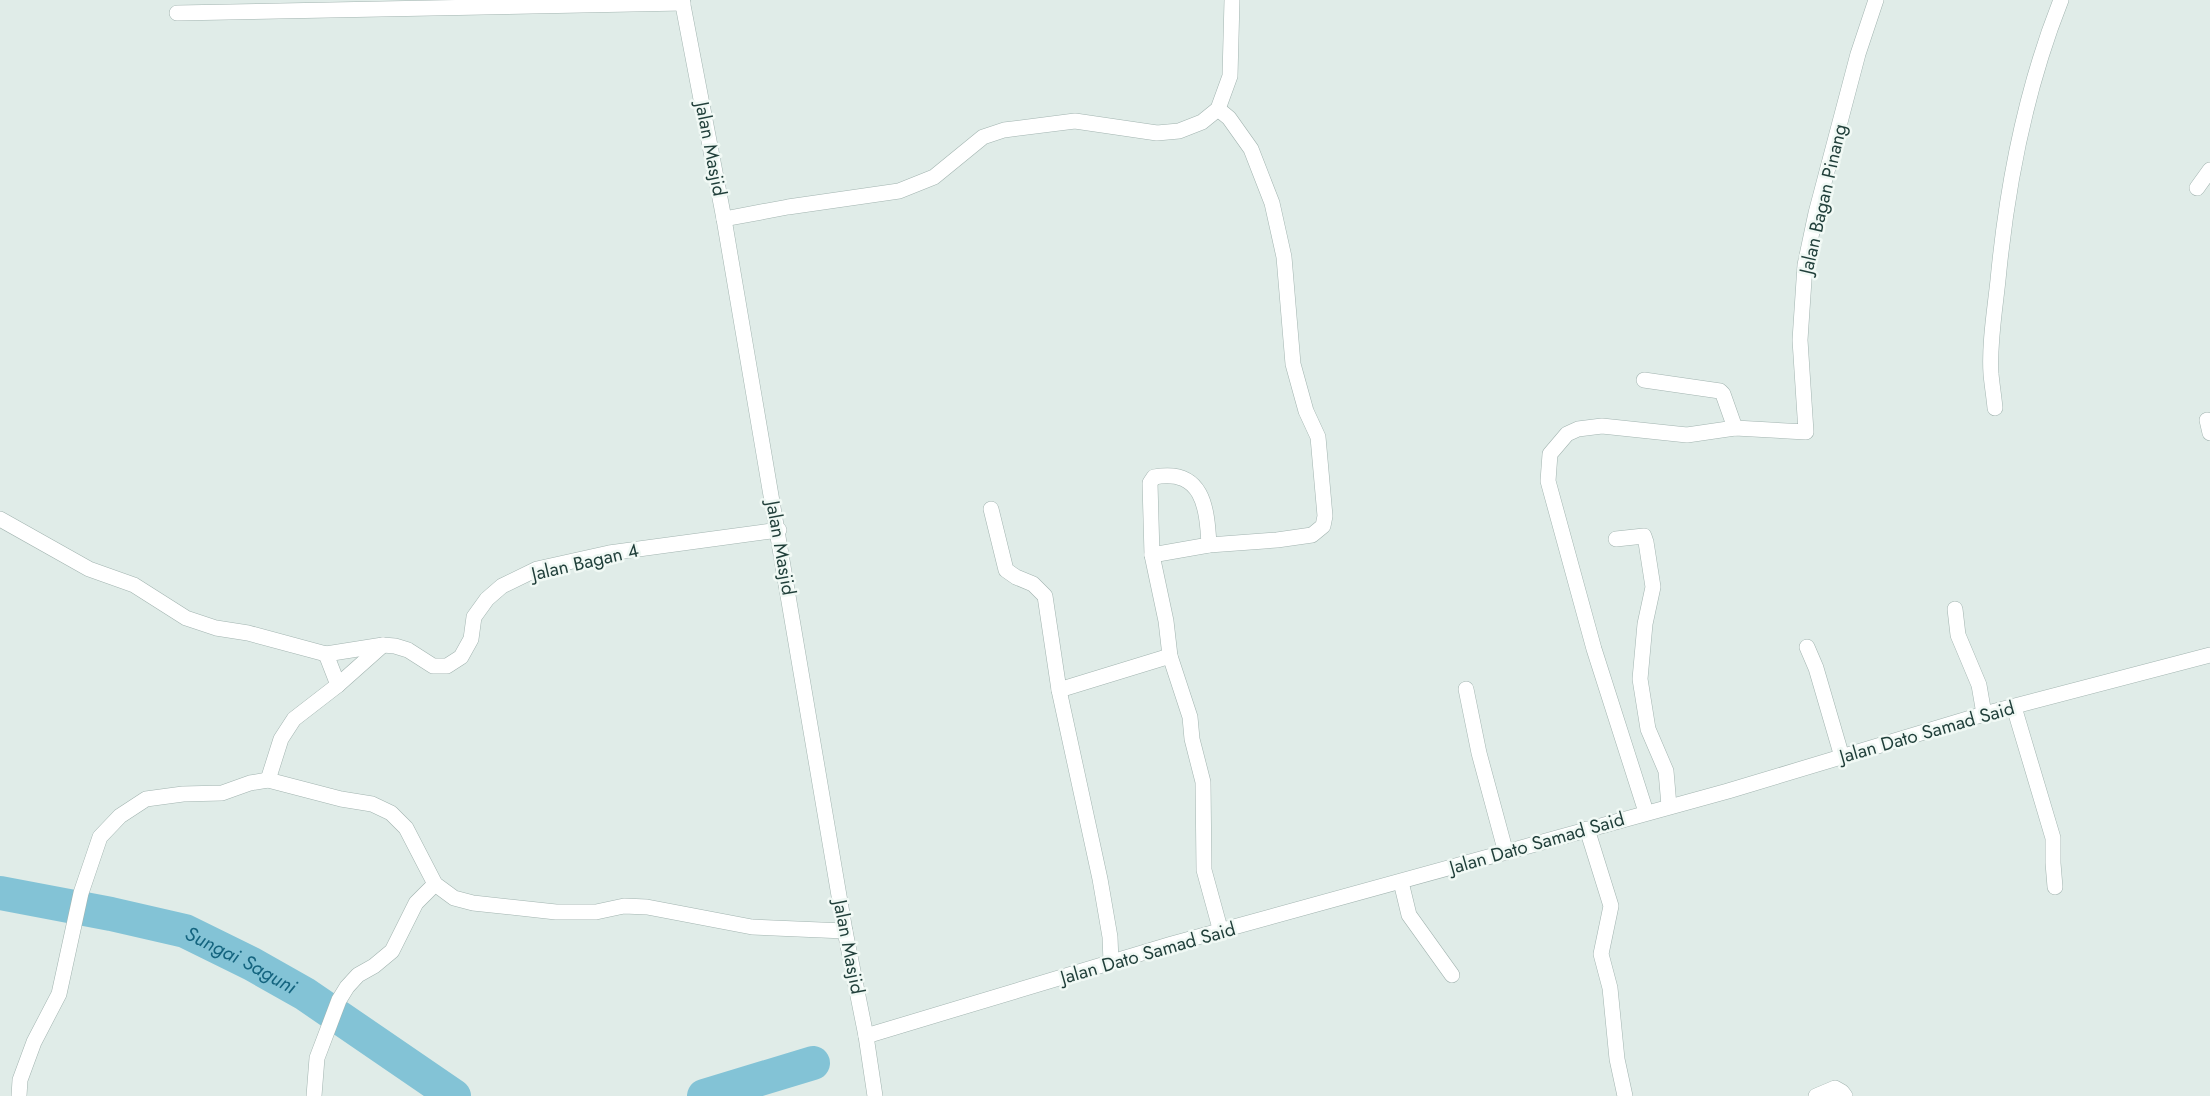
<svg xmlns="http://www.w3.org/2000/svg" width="2210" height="1096" font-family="Jost,sans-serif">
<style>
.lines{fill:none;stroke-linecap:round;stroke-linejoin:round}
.river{stroke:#83c3d6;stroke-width:34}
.minor-casing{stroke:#a2b4b0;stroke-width:16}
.minor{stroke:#fff;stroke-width:15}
.labels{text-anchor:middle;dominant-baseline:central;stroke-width:5;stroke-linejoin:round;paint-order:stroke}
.street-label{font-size:19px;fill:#1f3e39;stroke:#f1f9f5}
.water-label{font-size:20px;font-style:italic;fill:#14647f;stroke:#f1f9f5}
</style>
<rect width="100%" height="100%" fill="#e0ece8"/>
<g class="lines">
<g class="river">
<path id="s1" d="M0 893 111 914 185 931 252 964 305 994 454 1096"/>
<path d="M704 1096 813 1063"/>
</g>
<defs>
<g id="minor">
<path d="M682 0 724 219 845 931 866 1036 875 1096"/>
<path d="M177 13 683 3"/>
<path d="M2197 188 2210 170"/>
<path d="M724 219 788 207 899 191 934 177 983 137 1004 130 1075 121 1157 133 1179 131 1202 122 1218 109 1230 76 1232 0"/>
<path d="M1644 380 1720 391 1723 394 1735 428"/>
<path d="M1995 408C1994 397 1992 385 1991 374 1989 344 1995 309 1998 280 2007 185 2026 88 2061 0"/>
<path d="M2207 420 2210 433"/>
<path d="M991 509 1006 570 1016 577 1033 584 1045 596 1059 690 1100 879 1110 937 1111 962"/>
<path d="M0 519 89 569 134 585 186 618 216 628 248 633 326 654 383 645 395 646 408 650 433 666H447L461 657 471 639 474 617 487 599 502 586 537 569 609 553 779 530"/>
<path d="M1616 539 1644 536 1646 542 1653 587 1645 624 1640 679 1648 729 1666 771 1669 806"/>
<path d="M1209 545C1207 507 1203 468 1154 477L1150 483 1152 555 1166 621 1170 656 1190 717 1192 739 1203 782 1204 870 1221 932"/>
<path d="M1152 555 1209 545 1277 540 1312 535 1323 526 1325 516 1318 437 1306 411 1293 364 1284 257 1272 203 1251 149 1229 118 1218 109"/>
<path d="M1955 609 1958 635 1979 685 1984 714"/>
<path d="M1807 647 1816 668 1842 757"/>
<path d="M326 654 338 685"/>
<path d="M1466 689 1479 753 1506 853"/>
<path d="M1059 690 1170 656"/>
<path d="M2014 707 2053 838V863L2055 887"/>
<path d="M268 780 281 739 294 719 338 685 383 645"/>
<path d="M1646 812 1594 649 1548 481 1550 454 1567 434 1578 429 1602 426 1687 435 1735 428 1806 432 1800 340 1805 265 1816 213 1858 54 1876 0"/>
<path d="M1587 829 1611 906 1601 954 1610 988 1617 1059 1625 1096"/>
<path d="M1401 882 1409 915 1452 975"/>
<path d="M866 1036 1172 944 1728 791 1984 714 2210 655"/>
<path d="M19 1096 20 1080 34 1042 59 994 81 893 100 837 120 816 146 799 183 794 222 793 250 783 268 780 341 799 372 804 391 813 406 828 435 884 454 898 473 903 556 912H596L624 906 647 907 752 927 845 931"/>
<path d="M314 1096 317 1058 339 1000 347 987 358 975 374 966 392 951 416 903 435 884"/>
<path d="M1816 1096 1835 1088 1842 1092 1845 1096"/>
</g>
</defs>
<use href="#minor" class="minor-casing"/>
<use href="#minor" class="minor"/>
</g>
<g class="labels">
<g class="street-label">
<text transform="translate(711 149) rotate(79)">Jalan Masjid</text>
<text transform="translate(1823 199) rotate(-77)">Jalan Bagan Pinang</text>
<text transform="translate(781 548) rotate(80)">Jalan Masjid</text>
<text transform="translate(585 562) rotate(-13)">Jalan Bagan 4</text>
<text transform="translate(1927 732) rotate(-16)">Jalan Dato Samad Said</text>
<text transform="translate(1537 843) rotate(-16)">Jalan Dato Samad Said</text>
<text transform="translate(849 947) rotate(79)">Jalan Masjid</text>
<text transform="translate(1148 953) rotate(-16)">Jalan Dato Samad Said</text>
</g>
<g class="water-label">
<text stroke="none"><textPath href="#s1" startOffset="252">Sungai Saguni</textPath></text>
</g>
</g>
</svg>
